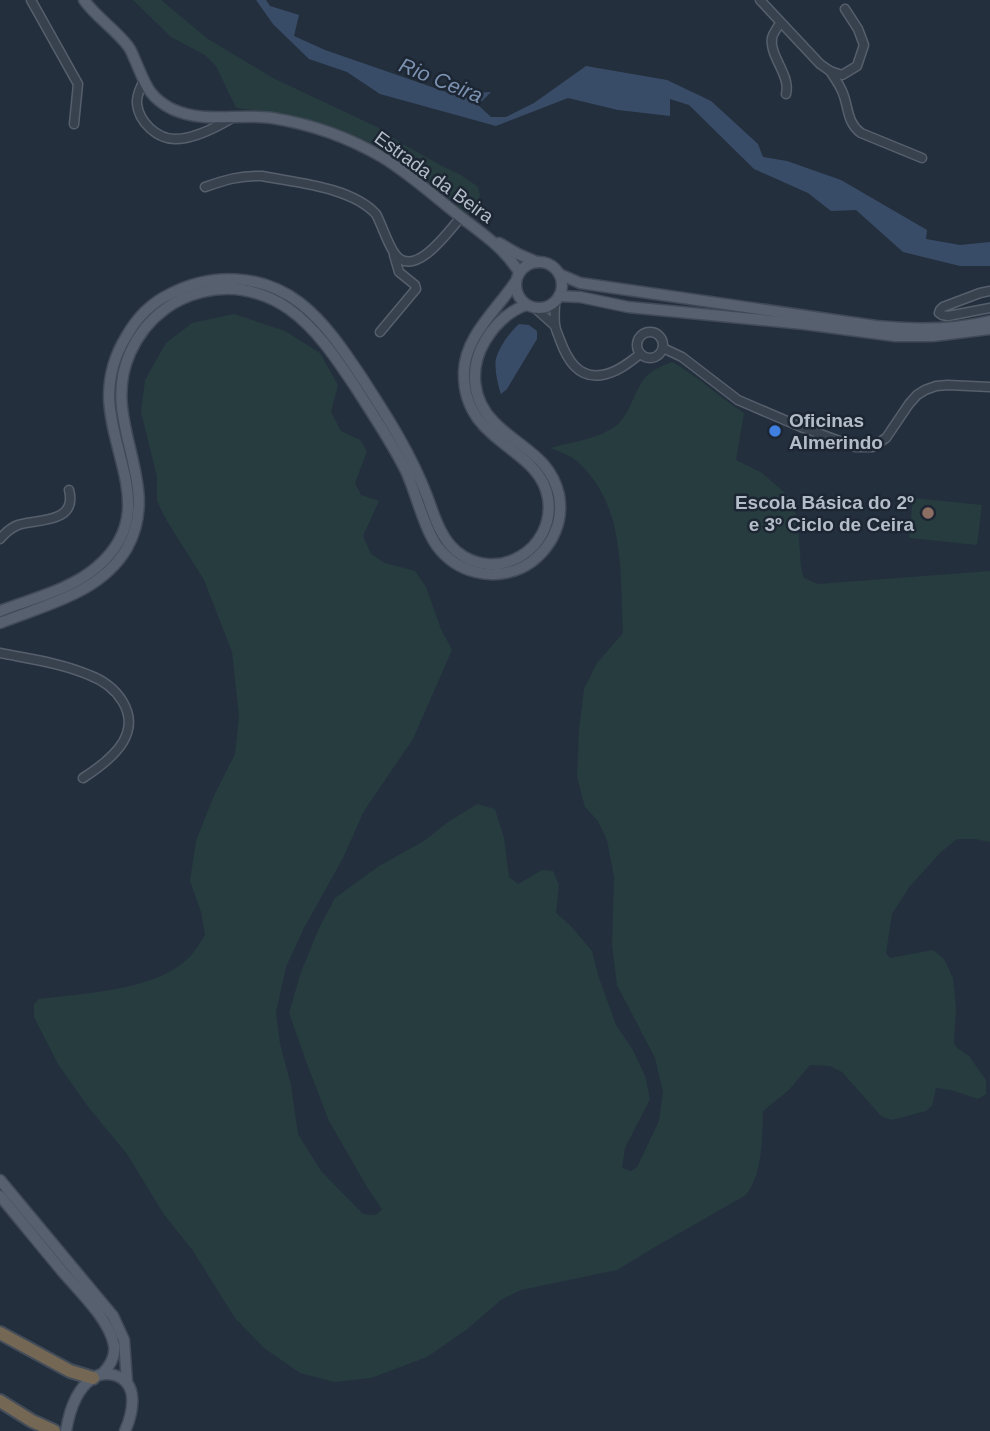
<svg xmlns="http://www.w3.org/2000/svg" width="990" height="1431" font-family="Arial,sans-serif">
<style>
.green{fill:#263c3f}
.water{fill:#394c67}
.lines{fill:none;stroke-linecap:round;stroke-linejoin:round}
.minor-casing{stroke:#565f6c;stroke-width:11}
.major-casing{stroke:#414a57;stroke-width:13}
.highway-casing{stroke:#434c59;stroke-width:16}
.minor{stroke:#38414e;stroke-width:8}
.major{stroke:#56606e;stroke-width:10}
.highway{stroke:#746855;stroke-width:12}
.shop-dot{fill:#3f7fe0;stroke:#1d2633;stroke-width:2.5}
.education-dot{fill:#8d6e63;stroke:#1d2633;stroke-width:2.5}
.labels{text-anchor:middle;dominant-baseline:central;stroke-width:5;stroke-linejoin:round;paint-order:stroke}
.street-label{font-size:19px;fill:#b4bcc9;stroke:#1d2633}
.poi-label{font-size:19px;font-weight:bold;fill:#b4bcc9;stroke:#1d2633;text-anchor:start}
.water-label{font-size:21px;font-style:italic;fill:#7c92b1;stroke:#1d2633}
</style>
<rect width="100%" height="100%" fill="#242f3e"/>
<g class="green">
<path d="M133 0H161L208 39 273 78 377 127 401 143 442 166 461 175 478 187 480 195 478 202 469 215C436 188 402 157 363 139 322 120 279 113 236 108L216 66 205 55 171 37Z"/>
<path d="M234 314 285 331 320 353 338 385 331 412 341 431 360 440 367 451 355 483 361 495 379 501 363 536 371 554 385 563 415 571 426 587 441 629 452 650 413 739 364 811 343 858 304 928 286 967 276 1012 280 1044 291 1085 298 1134 321 1171 363 1214 376 1215 382 1209 367 1187 329 1121 307 1064 289 1013 301 972 319 928 335 898 379 866 424 841 448 822 477 804 495 809 504 838 509 877 518 884 542 870 553 871 559 885 556 913 570 925 592 951 599 978 616 1025 633 1050 645 1076 650 1099 625 1148 622 1168 631 1171 637 1167 659 1121 663 1092 655 1058 617 985 612 945 614 877 607 840 598 821 585 807 577 777 579 730 584 689 597 663 623 633C620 575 626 507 579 463 572 456 560 452 550 448 572 442 599 439 617 425 632 412 635 386 648 375 654 369 664 365 672 362 698 376 719 397 744 413L736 460 762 473 793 500 798 525 801 567 804 578 818 584 990 571V842L975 839H957L941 852 910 886 892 914 886 953 890 958 933 950 944 959 953 978 956 1007 954 1043 957 1048 969 1056 986 1080V1094L978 1099 951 1090 936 1088 932 1106 926 1111 892 1120 881 1116 842 1072 830 1066 810 1065 789 1090 763 1111C762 1138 763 1173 746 1195L655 1247 617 1270 521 1290 502 1299 466 1330 427 1357 371 1378 334 1382 300 1373 264 1348 235 1318 193 1251 163 1213 127 1154 89 1108 58 1064 34 1017V1004L39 999C84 993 162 991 193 953 197 948 201 941 205 935L201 912 190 881 196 841 213 798 235 754 239 716 232 652 204 580 167 521 157 501V477L141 412 145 380 166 343 192 323Z"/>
<path d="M913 498 982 505 977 545 909 538Z"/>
</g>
<g class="water">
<path d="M256 0H266L270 6 299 15 294 36 325 50 452 94 491 92 478 105 491 117H506L534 103 586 66 667 80 711 101 758 144 763 157 787 161 841 180 927 230 926 239 960 245 990 242V266H960L903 252 856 210 831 211 808 193 754 169 689 105 670 99V116L618 110 568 98 496 126 380 94 347 72 309 59 273 24Z"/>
<path d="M519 324 529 325 537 331V339L507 389 501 394C498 387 494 367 496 359 499 347 510 332 519 324Z"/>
</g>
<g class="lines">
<defs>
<g id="minor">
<path d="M31 0 78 84 74 124"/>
<path d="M760 0 820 64 830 71 842 75 857 66 864 45 858 29 845 9"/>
<path d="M780 23C778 27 773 33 772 38 769 56 791 75 786 94"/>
<path d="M830 71C834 77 839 84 842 91 849 106 846 122 861 133L922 158"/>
<path d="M143 82C140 89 136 96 137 104 139 122 157 139 175 139 193 139 217 127 232 118"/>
<path d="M205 187C225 180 241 175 262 176 297 183 351 187 376 214 382 225 388 245 395 254 414 280 448 232 461 217"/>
<path d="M990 291 980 293 943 307 940 310 939 313 942 315 948 316 990 308"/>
<path d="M555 301C555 309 554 317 555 324 555 329 558 334 560 340 567 359 578 379 602 375 616 373 629 363 640 354"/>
<path d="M535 308 555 326"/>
<circle cx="650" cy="345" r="13"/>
<path d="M380 332 416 289 415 285 399 272 394 255"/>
<path d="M663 348 682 357 738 400 801 427 856 447H872L886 438 909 404 917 395 925 390 936 386 948 385 990 387"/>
<path d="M0 539C5 533 10 528 18 525 36 519 78 524 69 490"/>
<path d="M0 653C30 659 61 663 89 675 116 685 140 713 123 742 114 757 97 769 83 778"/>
</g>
<g id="major">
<path d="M84 0C96 17 115 29 128 46 131 50 133 55 135 60 145 83 148 97 172 109 204 124 239 113 272 118 310 124 348 137 382 157 410 174 435 197 462 218 483 234 505 249 519 272"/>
<path d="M499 243 518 254 537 262"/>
<circle cx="539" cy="285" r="23"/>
<path d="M559 274 580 283 876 326C914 330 953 330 990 321"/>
<path d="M559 296 580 297 628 307 804 324 895 336H933L990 329"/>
<path d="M0 611C31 599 72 589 97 567 158 515 111 459 109 397 109 376 115 355 126 337 136 319 151 303 170 294 212 272 262 274 300 303 326 323 346 354 364 381 388 418 411 454 427 496 434 515 440 537 456 551 497 585 556 549 548 498 540 446 462 444 464 372 465 336 497 310 516 281"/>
<path d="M0 623C45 605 101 593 127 548 164 482 99 422 130 353 138 335 150 320 165 309 187 293 216 286 243 290 259 293 275 299 289 309 316 328 336 358 354 385 372 413 391 441 406 471 416 493 424 528 437 546 457 573 492 581 521 568 536 561 549 547 555 532 560 521 561 507 559 495 550 456 519 448 494 422 472 400 469 368 485 341 495 324 507 312 526 305"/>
<path d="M0 1180 113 1316 124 1340 127 1383"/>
<path d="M0 1196C21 1221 41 1246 62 1271 79 1291 109 1319 114 1345 116 1357 110 1366 102 1374"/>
<path d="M66 1431C69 1413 76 1389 93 1378 99 1374 107 1373 114 1375 140 1382 133 1413 125 1431"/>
</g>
<g id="highway">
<path d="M0 1333 70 1371 93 1378"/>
<path d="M0 1401 32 1421 54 1431"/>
</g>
</defs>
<use href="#minor" class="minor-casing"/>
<use href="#major" class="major-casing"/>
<use href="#highway" class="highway-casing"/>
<use href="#minor" class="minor"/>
<use href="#major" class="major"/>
<use href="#highway" class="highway"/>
</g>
<circle class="shop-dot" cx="775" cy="431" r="7"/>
<circle class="education-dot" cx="928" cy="513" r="7"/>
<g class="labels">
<g class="street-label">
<text transform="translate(434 177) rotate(36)">Estrada da Beira</text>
</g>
<g class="poi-label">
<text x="789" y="420">Oficinas<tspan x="789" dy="22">Almerindo</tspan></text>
<text x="914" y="502" text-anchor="end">Escola Básica do 2º<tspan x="914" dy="22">e 3º Ciclo de Ceira</tspan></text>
</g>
<g class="water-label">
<text transform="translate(441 80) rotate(22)">Rio Ceira</text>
</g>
</g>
</svg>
